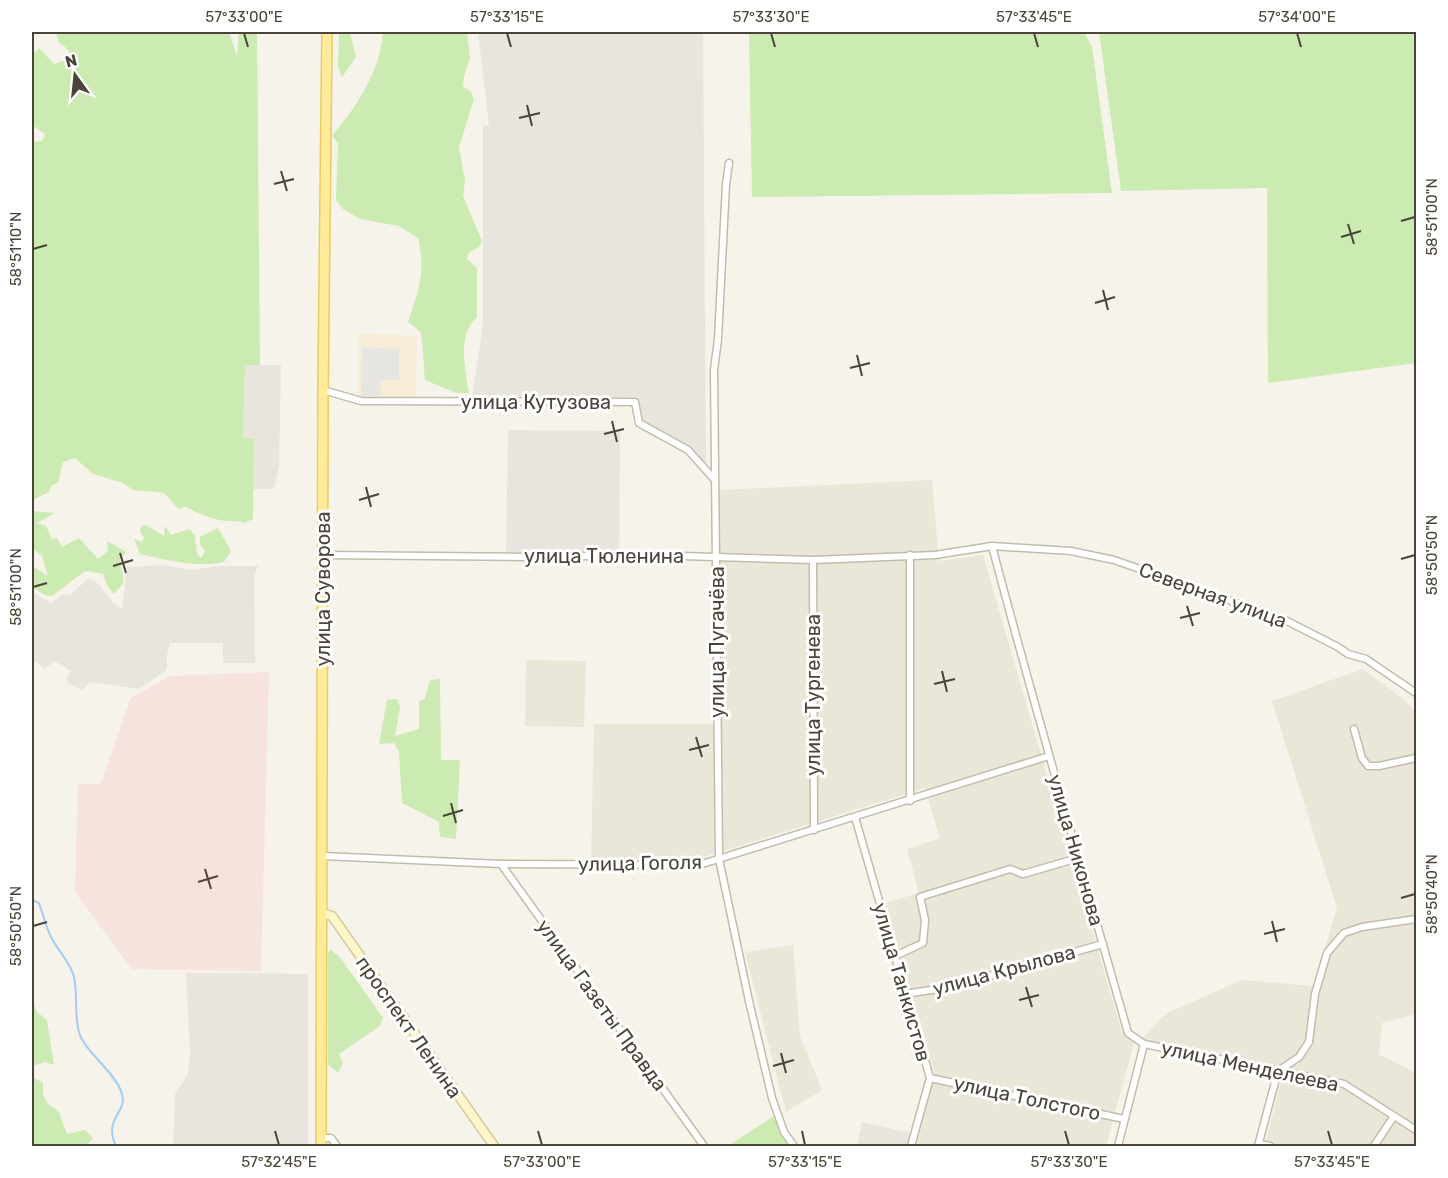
<svg xmlns="http://www.w3.org/2000/svg" width="1448" height="1178" font-family="Rubik,sans-serif">
<style>
.residential{fill:#eae6d8}
.commercial{fill:#f7ecd5}
.industrial{fill:#e8e5df}
.medical{fill:#f6e3de}
.green{fill:#ccebb2}
.parking{fill:#e7e5e2}
.lines{fill:none;stroke-linecap:round;stroke-linejoin:round}
.stream{stroke:#a5cdf4;stroke-width:2}
.minor-casing{stroke:#c2bcac;stroke-width:9}
.secondary-casing{stroke:#d7cb99;stroke-width:11}
.primary-casing{stroke:#e9cc65;stroke-width:12}
.minor{stroke:#fff;stroke-width:6}
.secondary{stroke:#fff7cb;stroke-width:8}
.primary{stroke:#ffeb9a;stroke-width:9}
.ticks{fill:none;stroke:#4a4538;stroke-width:2}
.labels{text-anchor:middle;dominant-baseline:central;stroke-width:6;stroke-linejoin:round;paint-order:stroke}
.street-label{font-size:20px;fill:#4a4538;stroke:#fff}
.neatline{fill:none;stroke:#4a4538;stroke-width:2}
.ticks-label{font-size:15px;text-anchor:middle;fill:#4a4538}
</style>
<rect width="100%" height="100%" fill="#f6f3ea"/>
<g class="residential">
<path d="M932 480 939 561 983 555 1122 1033 1134 1043 1106 1146H916L935 1075 885 903 919 893 907 849 940 838 925 788 697 859H591L594 724H719V490Z"/>
<path d="M526 660 586 661 584 727 525 726Z"/>
<path d="M1363 669 1402 698 1416 712V1014L1382 1023 1379 1054 1416 1073V1146H1265L1284 1067 1141 1039 1167 1013 1242 980 1313 986 1337 908 1272 701Z"/>
<path d="M793 945 800 1036 822 1090 786 1112 745 952Z"/>
</g>
<path class="commercial" d="M359 333 417 336 415 398H358Z"/>
<g class="industrial">
<path d="M478 32H703L706 468 689 447 643 422 638 397 476 398 472 396 483 325V125H489Z"/>
<path d="M245 365H281L279 466 274 489H253L254 440 243 438Z"/>
<path d="M508 430 620 431 619 555 506 553Z"/>
<path d="M162 565 192 570 218 566H258L254 577 255 663H223V643H170L167 655V670L145 685 138 689 90 682 83 690 68 683 66 679 71 671 54 661 45 669 32 659V592L51 603 63 594 70 595 89 578 99 584 112 602 122 609 127 567Z"/>
<path d="M186 973 308 974V1146H173L175 1094 188 1074 190 1052Z"/>
<path d="M862 1122 910 1133 907 1146H857Z"/>
</g>
<path class="medical" d="M269 672 261 971 132 969 75 892 78 784H101L130 699 169 676Z"/>
<g class="green">
<path d="M56 32H229L237 56 239 32H257L260 365H245L243 438 254 439 253 519 244 523C236 520 227 522 219 520 207 517 197 513 186 507L178 509 164 493 133 490 123 483 93 474 75 458 63 462 58 483 52 485 49 492 32 500V142L42 141 45 134 32 125V55L39 48 54 64 74 58 65 47 59 43Z"/>
<path d="M339 32H350L356 57 342 77 338 67Z"/>
<path d="M383 32H467L470 57 464 77 463 86 471 92 474 99 459 147 465 181 463 196 482 241 480 246 469 253 467 259 477 268V317C457 335 465 369 469 393H456L425 380C424 371 423 336 420 332 417 328 412 325 408 322 419 289 426 273 418 238L399 226 360 219 343 209 336 200 338 143 332 136C357 106 380 72 383 32Z"/>
<path d="M749 32H1084L1092 47 1112 193 752 197Z"/>
<path d="M1099 32H1416V363L1268 383 1267 188 1121 191Z"/>
<path d="M32 511 55 513 37 523 46 526 52 539 57 538 62 547 79 538 98 559 108 551 107 541 126 552 120 559 124 582 114 594 108 587 103 574 85 571 52 596 45 595 32 587V566L48 576 42 556 32 548Z"/>
<path d="M146 525 164 536 165 526 171 535 190 529 195 536 197 554 201 558 205 551 200 545V537L218 528 231 551 224 562C196 568 168 560 140 554L134 539 142 542 144 538 140 532 141 526Z"/>
<path d="M440 679 441 760H460L456 839 440 837 439 822 402 803 399 752 394 743 379 744 387 700 397 699 400 707 395 736 419 729V701L425 699 430 680Z"/>
<path d="M331 949 342 960 383 1018 380 1026 339 1054 343 1063 338 1073 328 1064V953Z"/>
<path d="M32 1000 37 1012 47 1020 54 1065 45 1062 32 1066 33 1077 43 1083V1095L48 1104 59 1112 67 1134 85 1130 93 1138 86 1146H32Z"/>
<path d="M774 1116 779 1131 789 1146H728Z"/>
</g>
<path class="parking" d="M362 347 399 349V380H381L380 396H361Z"/>
<g class="lines">
<path class="stream" d="M32 900 39 903C43 914 46 927 51 937 58 951 71 963 74 977 78 995 74 1015 79 1032 84 1051 113 1070 121 1091 130 1113 102 1117 116 1146"/>
<defs>
<g id="minor">
<path d="M729 163 726 184 718 339 714 370 719 859 749 1001 772 1098 784 1132 794 1146"/>
<path d="M323 390 361 401 635 402 639 423 688 450 714 479"/>
<path d="M992 546C1035 709 1082 871 1128 1033L1144 1044 1118 1146"/>
<path d="M324 555 523 557 650 555 813 560 935 555 992 546 1071 551 1114 560 1283 619 1338 647 1348 654 1366 659 1416 693"/>
<path d="M813 560 814 830"/>
<path d="M1354 729 1362 758 1368 766H1379L1416 758"/>
<path d="M910 801V555"/>
<path d="M855 817 930 1078 911 1146"/>
<path d="M323 856 501 864 699 865 1049 756"/>
<path d="M501 864 704 1146"/>
<path d="M895 956 923 943 925 920 920 897 1010 869 1023 874 1078 858"/>
<path d="M905 994 950 987 1103 944"/>
<path d="M1144 1044 1344 1084 1416 1130"/>
<path d="M930 1078 1124 1119"/>
<path d="M321 1138H331L337 1146"/>
<path d="M1259 1144 1270 1146"/>
<path d="M1258 1146 1278 1071 1299 1057 1309 1042 1315 994 1327 953 1344 933 1362 927 1416 919"/>
<path d="M1374 1146 1394 1116"/>
</g>
<path id="secondary" d="M322 913 332 916 494 1146"/>
<path id="primary" d="M321 1146 323 390 327 32"/>
</defs>
<use href="#minor" class="minor-casing"/>
<use href="#secondary" class="secondary-casing"/>
<use href="#primary" class="primary-casing"/>
<use href="#minor" class="minor"/>
<use href="#secondary" class="secondary"/>
<use href="#primary" class="primary"/>
</g>
<path class="ticks" d="M244 33 248 47M507 33 511 47M771 33 775 47M1034 33 1038 47M1297 33 1301 47M527 105 532 126M519 118 540 113M281 171 287 191M274 184 294 179M1401 221 1415 217M1348 224 1354 244M1341 237 1361 231M33 249 47 245M1103 290 1108 310M1095 303 1115 297M857 355 862 376M850 368 870 363M612 421 617 442M604 434 624 429M366 487 371 507M359 500 379 494M120 553 126 573M1401 559 1415 555M113 566 133 560M33 587 47 583M1187 606 1193 626M1180 618 1200 613M942 671 947 692M934 684 955 679M696 737 702 757M689 750 709 745M451 803 456 823M443 816 463 810M205 869 211 889M198 882 218 876M1401 898 1415 894M1272 921 1277 942M33 926 47 922M1264 934 1285 929M1026 987 1032 1007M1019 1000 1039 995M781 1053 786 1073M773 1066 794 1060M275 1131 279 1145M538 1131 542 1145M802 1131 805 1145M1065 1131 1069 1145M1328 1131 1332 1145"/>
<g class="labels">
<g class="street-label">
<text x="536" y="402">улица Кутузова</text>
<text x="604" y="556">улица Тюленина</text>
<text transform="translate(323 589) rotate(-90)">улица Суворова</text>
<text transform="translate(1213 595) rotate(20)">Северная улица</text>
<text transform="translate(717 642) rotate(-90)">улица Пугачёва</text>
<text transform="translate(813 695) rotate(-90)">улица Тургенева</text>
<text transform="translate(1076 850) rotate(74)">улица Никонова</text>
<text transform="translate(640 863) rotate(-1)">улица Гоголя</text>
<text transform="translate(1004 970) rotate(-15)">улица Крылова</text>
<text transform="translate(902 982) rotate(74)">улица Танкистов</text>
<text transform="translate(602 1005) rotate(54)">улица Газеты Правда</text>
<text transform="translate(409 1027) rotate(55)">проспект Ленина</text>
<text transform="translate(1250 1066) rotate(12)">улица Менделеева</text>
<text transform="translate(1027 1098) rotate(12)">улица Толстого</text>
</g>
</g>
<rect width="1448" height="1178" fill="none" stroke="#ffffff" stroke-width="66"/>
<g transform="translate(75 75) rotate(345)" stroke="#ffffff" stroke-width="4.5" paint-order="stroke">
<path d="M0-4.5L10 22L0 15L-10 22Z" fill="#4a4538"/>
<text y="-9" font-size="16" font-weight="bold" text-anchor="middle" fill="#4a4538">N</text>
</g>
<rect x="33" y="33" width="1382" height="1112" class="neatline"/>
<g class="ticks-label">
<text x="244" y="22">57°33'00"E</text>
<text x="507" y="22">57°33'15"E</text>
<text x="771" y="22">57°33'30"E</text>
<text x="1034" y="22">57°33'45"E</text>
<text x="1297" y="22">57°34'00"E</text>
<text transform="translate(1432 217) rotate(-90)" y="5">58°51'00"N</text>
<text transform="translate(16 249) rotate(-90)" y="5">58°51'10"N</text>
<text transform="translate(1432 555) rotate(-90)" y="5">58°50'50"N</text>
<text transform="translate(16 587) rotate(-90)" y="5">58°51'00"N</text>
<text transform="translate(1432 894) rotate(-90)" y="5">58°50'40"N</text>
<text transform="translate(16 926) rotate(-90)" y="5">58°50'50"N</text>
<text x="279" y="1167">57°32'45"E</text>
<text x="542" y="1167">57°33'00"E</text>
<text x="805" y="1167">57°33'15"E</text>
<text x="1069" y="1167">57°33'30"E</text>
<text x="1332" y="1167">57°33'45"E</text>
</g>
</svg>
